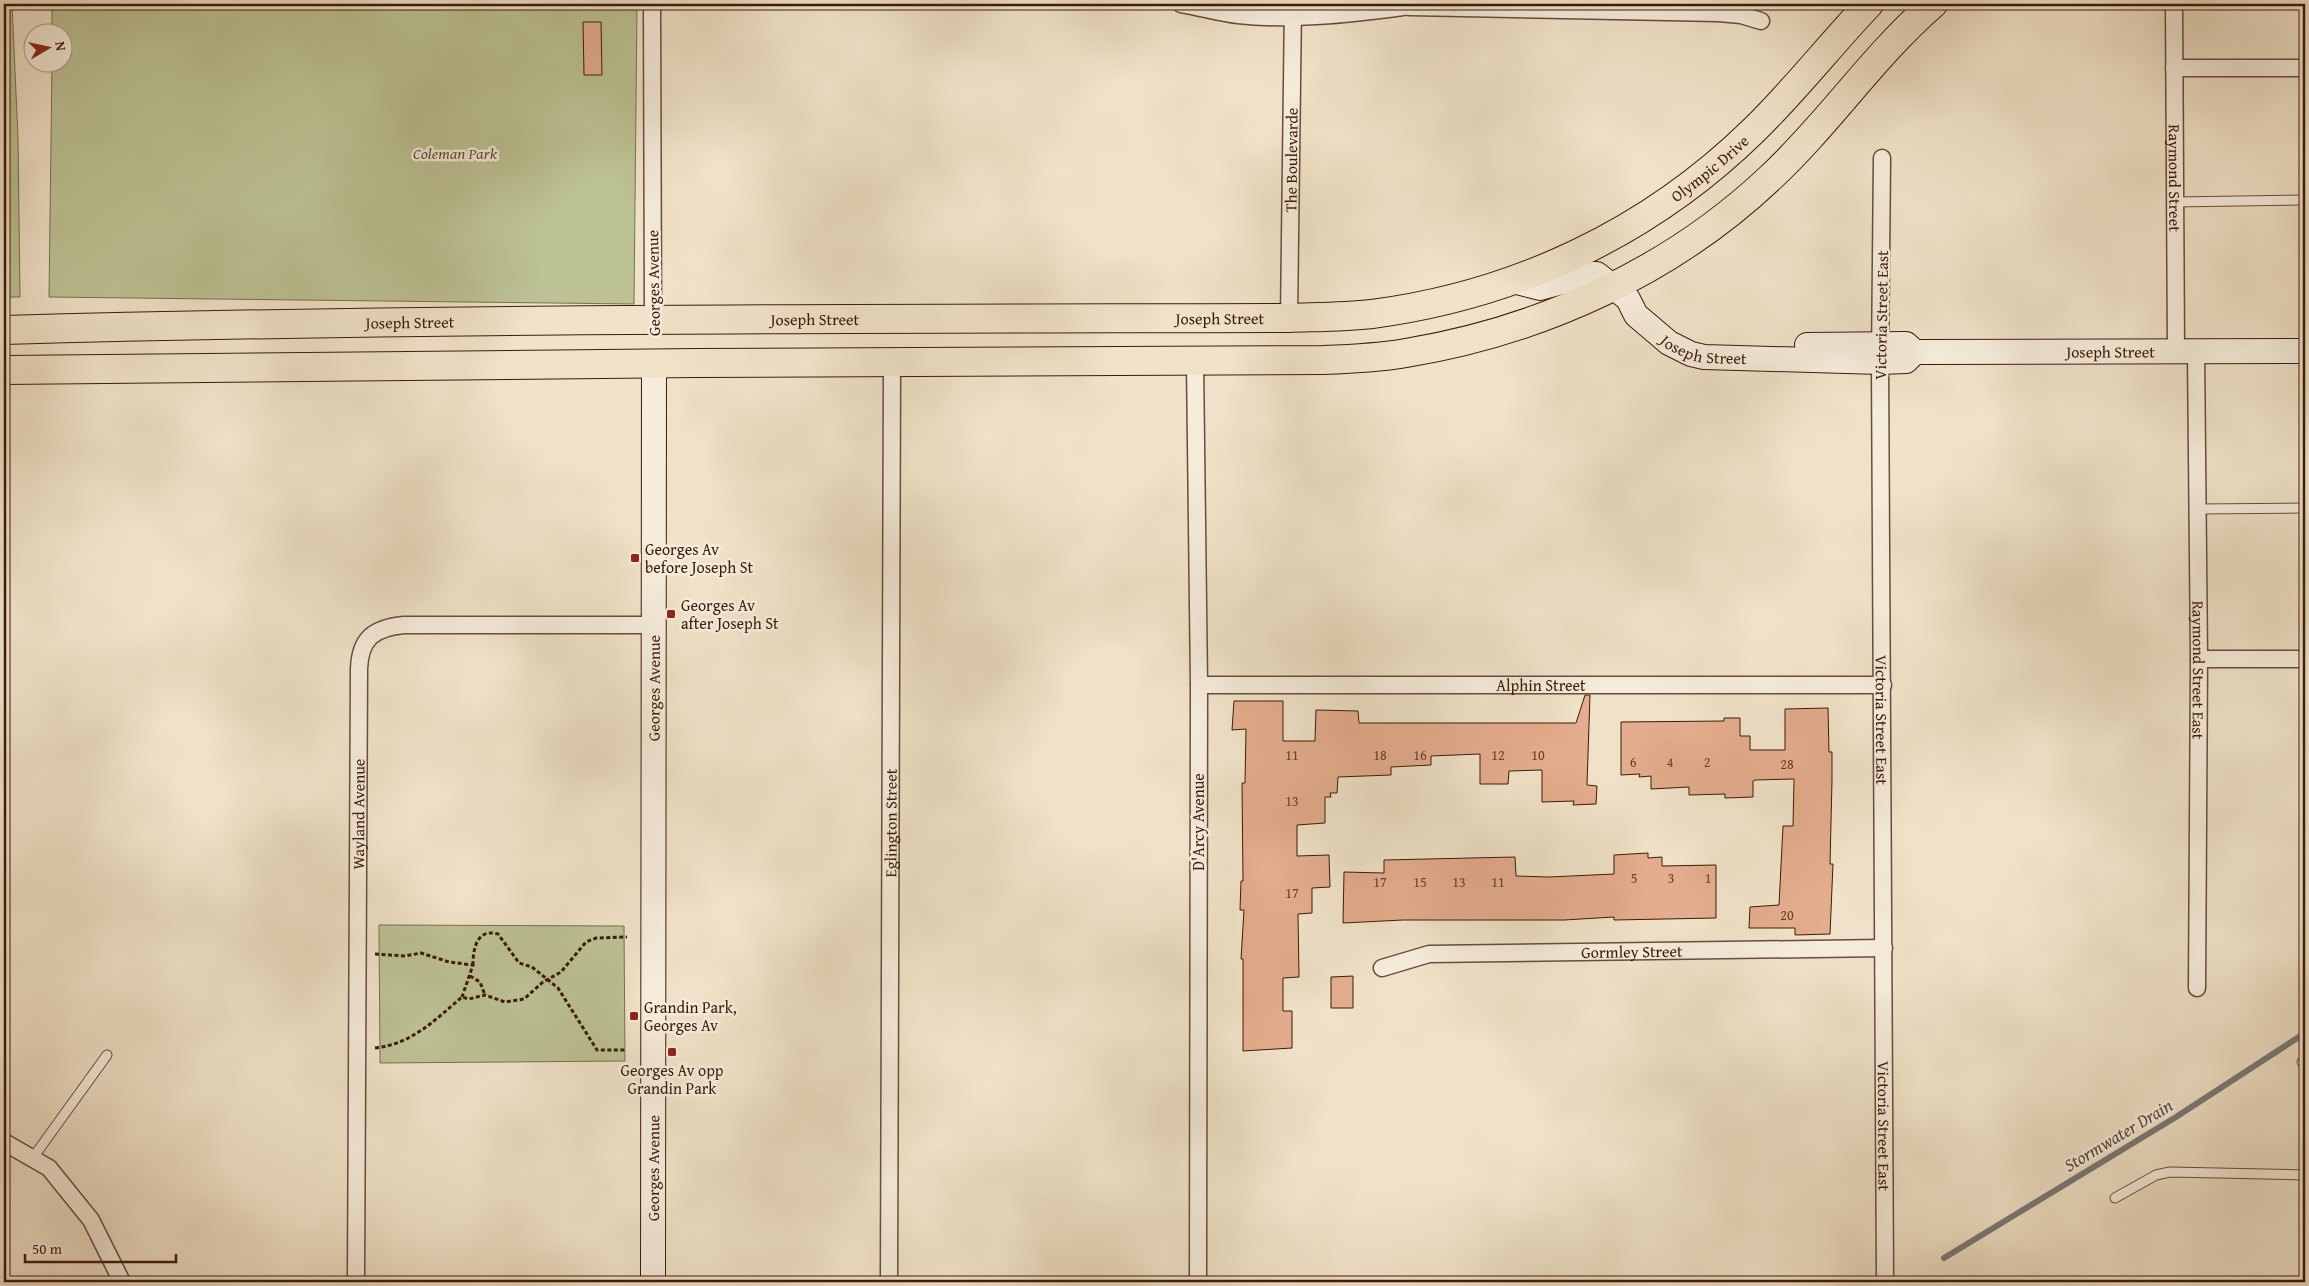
<svg xmlns="http://www.w3.org/2000/svg" width="2309" height="1286" font-family="'Gentium Book Plus',serif">
<style>
.green{fill:#bcc294;stroke:#7c6e4f}
.lines{fill:none;stroke-linecap:round;stroke-linejoin:round}
.stream{stroke:#787b78;stroke-width:6}
.building{fill:#e4ad8d;stroke:#3c1a0a}
.lane-casing{stroke:#694c3a;stroke-width:11}
.street-casing{stroke:#694c3a;stroke-width:19}
.secondary-casing{stroke:#3c1a0a;stroke-width:26}
.highway-casing{stroke:#3c1a0a;stroke-width:30}
.path{stroke:#3c1a0a;stroke-width:3;stroke-dasharray:4 2.5;stroke-linecap:butt}
.lane{stroke:#f5ecdb;stroke-width:9}
.street{stroke:#f5ecdb;stroke-width:16}
.secondary{stroke:#f5ecdb;stroke-width:24}
.highway{stroke:#f0e2c8;stroke-width:28}
.poi-dot{fill:#8f2418;stroke:#f5ecdb;stroke-width:2}
.labels{text-anchor:middle;dominant-baseline:central;stroke-width:5;stroke-linejoin:round;paint-order:stroke}
.number-label{font-size:14px;fill:#663f2b}
.park-label{font-size:16px;font-style:italic;fill:#624c33;stroke:#f5ecdb}
.street-label{font-size:16px;fill:#3c1a0a;stroke:#f5ecdb}
.poi-label{font-size:16px;fill:#3c1a0a;stroke:#f5ecdb;text-anchor:start}
.water-label{font-size:18px;font-style:italic;fill:#5a4a41;stroke:#f5ecdb}
</style>
<rect width="100%" height="100%" fill="#f0e2c8"/>
<filter id="stains"><feTurbulence type="fractalNoise" baseFrequency=".004" numOctaves="4"/><feColorMatrix values="0 0 0 0 .2 0 0 0 0 .09 0 0 0 0 .02 0 0 0 .5 -.17"/></filter>
<radialGradient id="worn" r=".72"><stop offset=".6" stop-color="#630" stop-opacity="0"/><stop offset="1" stop-color="#630" stop-opacity=".3"/></radialGradient>
<g class="green">
<path d="M4 4H12L18 138 20 297H4Z"/>
<path d="M52 4H637L634 304 49 297 52 63 62 62V32H52Z"/>
<path d="M379 925 624 926 625 1061 380 1063Z"/>
</g>
<g class="lines">
<path class="stream" d="M1944 1258 2176 1117 2305 1033"/>
</g>
<g class="building">
<path d="M583 22H601L602 75H584Z"/>
<path d="M1585 695H1590L1587 785 1597 786 1596 804 1573 805 1574 801 1542 802V770L1509 771 1508 784H1480V754L1431 756V765L1391 767V775L1338 777 1337 793H1330L1331 797H1325V823L1297 825V856L1329 855 1330 887 1312 888V913L1298 914 1299 977 1283 978V1011H1292V1048L1243 1051V959H1241L1244 910H1240L1241 881H1243L1242 783H1245L1246 729 1232 730 1234 701H1283V741H1315L1316 710 1358 711 1359 723H1576Z"/>
<path d="M1828 708 1829 752H1832V780L1830 864H1833L1830 934 1795 935V928H1749L1750 907 1779 905 1783 826H1793L1794 779 1755 780 1753 781V797L1725 798V794L1689 795V787L1651 789V776L1639 777 1640 774 1621 775V722L1724 721V718H1740V736H1750V750H1785V709Z"/>
<path d="M1648 853V858L1662 857V866L1716 865V918L1614 920V917L1564 920H1403L1343 923 1344 872 1384 873V860L1515 857 1516 876 1549 877 1614 874V855Z"/>
<path d="M1353 976V1008H1331V977Z"/>
</g>
<g class="lines">
<defs>
<g id="lane">
<path d="M2174 202 2305 200"/>
<path d="M2198 509 2305 508"/>
<path d="M2302 1062H2305"/>
<path d="M32 1159 107 1055"/>
<path d="M2115 1198 2156 1175 2170 1172 2305 1175"/>
</g>
<g id="street">
<path d="M652 4 653 320"/>
<path d="M1181 4C1200 7 1219 13 1238 15 1292 21 1349 14 1403 7"/>
<path d="M1391 4 1410 7 1719 13 1741 15 1761 21"/>
<path id="s1" d="M2174 4 2176 352"/>
<path d="M2174 68H2305"/>
<path id="s2" d="M1882 158 1880 362 1885 1282"/>
<path id="s3" d="M1289 318 1293 4"/>
<path id="s4" d="M2196 351 2199 659 2197 988"/>
<path d="M1195 362 1199 685 1198 1282"/>
<path d="M2199 659H2305"/>
<path id="s5" d="M1199 685H1883"/>
<path id="s6" d="M1382 968 1429 954 1884 948"/>
<path d="M4 1142 49 1168 91 1220 122 1282"/>
<path id="s7" d="M356 1282 359 669C360 638 374 628 404 625H655"/>
<path id="s8" d="M889 1282 892 363"/>
</g>
<g id="secondary">
<path id="s9" d="M1513 281 1540 288 1592 274H1597L1628 299 1636 315 1669 343 1691 354 1704 357 1880 362 1906 361 1915 352 2305 351"/>
<path d="M1807 345 1906 344 1915 352"/>
<path id="s10" d="M653 1282 654 364"/>
</g>
<g id="highway">
<path id="s11" d="M4 330C432 318 860 319 1289 318 1316 317 1345 317 1372 314 1517 295 1650 232 1754 130 1795 90 1830 45 1869 4"/>
<path d="M4 370 696 363 1323 360C1351 359 1378 358 1406 353 1540 331 1671 272 1771 177 1829 123 1873 56 1933 4"/>
</g>
</defs>
<use href="#lane" class="lane-casing"/>
<use href="#street" class="street-casing"/>
<use href="#secondary" class="secondary-casing"/>
<use href="#highway" class="highway-casing"/>
<g class="path">
<path d="M375 954 405 956 421 953 449 962 473 965 462 997"/>
<path d="M473 965C473 950 476 928 498 934L519 963 532 967 558 988 597 1050H626"/>
<path d="M470 976 480 982 485 995"/>
<path d="M375 1048C412 1044 435 1020 462 997L469 999 485 995 505 1002 524 999 543 982 561 972 586 942 596 938 627 937"/>
</g>
<use href="#lane" class="lane"/>
<use href="#street" class="street"/>
<use href="#secondary" class="secondary"/>
<use href="#highway" class="highway"/>
</g>
<g class="poi-dot">
<rect x="630" y="553" width="10" height="10" rx="2.5"/>
<rect x="666" y="609" width="10" height="10" rx="2.5"/>
<rect x="629" y="1011" width="10" height="10" rx="2.5"/>
<rect x="667" y="1047" width="10" height="10" rx="2.5"/>
</g>
<g class="labels">
<g class="number-label">
<text x="1292" y="755">11</text>
<text x="1380" y="755">18</text>
<text x="1420" y="755">16</text>
<text x="1498" y="755">12</text>
<text x="1538" y="755">10</text>
<text x="1633" y="762">6</text>
<text x="1670" y="762">4</text>
<text x="1707" y="762">2</text>
<text x="1787" y="764">28</text>
<text x="1292" y="801">13</text>
<text x="1634" y="878">5</text>
<text x="1671" y="878">3</text>
<text x="1708" y="878">1</text>
<text x="1380" y="882">17</text>
<text x="1420" y="882">15</text>
<text x="1459" y="882">13</text>
<text x="1498" y="882">11</text>
<text x="1292" y="893">17</text>
<text x="1787" y="915">20</text>
</g>
<g class="park-label">
<text x="455" y="153">Coleman Park</text>
</g>
<g class="street-label">
<text stroke="none"><textPath href="#s3" startOffset="158">The Boulevarde</textPath></text>
<text stroke="none"><textPath href="#s11" startOffset="1741">Olympic Drive</textPath></text>
<text stroke="none"><textPath href="#s1" startOffset="174">Raymond Street</textPath></text>
<text transform="translate(653 283) rotate(-91)">Georges Avenue</text>
<text transform="translate(1881 315) rotate(-89)">Victoria Street East</text>
<text stroke="none"><textPath href="#s11" startOffset="1216">Joseph Street</textPath></text>
<text stroke="none"><textPath href="#s11" startOffset="811">Joseph Street</textPath></text>
<text stroke="none"><textPath href="#s11" startOffset="406">Joseph Street</textPath></text>
<text stroke="none"><textPath href="#s9" startOffset="224">Joseph Street</textPath></text>
<text stroke="none"><textPath href="#s9" startOffset="636">Joseph Street</textPath></text>
<text stroke="none"><textPath href="#s4" startOffset="319">Raymond Street East</textPath></text>
<text stroke="none"><textPath href="#s5" startOffset="342">Alphin Street</textPath></text>
<text stroke="none"><textPath href="#s10" startOffset="594">Georges Avenue</textPath></text>
<text stroke="none"><textPath href="#s2" startOffset="562">Victoria Street East</textPath></text>
<text stroke="none"><textPath href="#s7" startOffset="468">Wayland Avenue</textPath></text>
<text transform="translate(1198 822) rotate(-90)">D'Arcy Avenue</text>
<text stroke="none"><textPath href="#s8" startOffset="459">Eglington Street</textPath></text>
<text stroke="none"><textPath href="#s6" startOffset="252">Gormley Street</textPath></text>
<text stroke="none"><textPath href="#s2" startOffset="968">Victoria Street East</textPath></text>
<text stroke="none"><textPath href="#s10" startOffset="114">Georges Avenue</textPath></text>
</g>
<g class="poi-label">
<text x="645" y="549">Georges Av<tspan x="645" dy="18">before Joseph St</tspan></text>
<text x="681" y="605">Georges Av<tspan x="681" dy="18">after Joseph St</tspan></text>
<text x="644" y="1007">Grandin Park,<tspan x="644" dy="18">Georges Av</tspan></text>
<text x="672" y="1070" text-anchor="middle">Georges Av opp<tspan x="672" dy="18">Grandin Park</tspan></text>
</g>
<g class="water-label">
<text transform="translate(2118 1135) rotate(-31)">Stormwater Drain</text>
</g>
</g>
<rect width="2309" height="1286" fill="none" stroke="#f0e2c8" stroke-width="20"/>
<rect x="5" y="5" width="2299" height="1276" fill="none" stroke="#3c1a0a" stroke-width="2.5"/>
<rect x="10" y="10" width="2289" height="1266" fill="none" stroke="#3c1a0a"/>
<g transform="translate(48 48) rotate(81)"><circle r="24" fill="#f5ecdb" stroke="#ab9887"/>
<path d="M0-4L9 19L0 12L-9 19Z" fill="#8f2418"/>
<text y="-8" font-size="14" font-weight="bold" text-anchor="middle" fill="#3c1a0a">N</text>
</g>
<path d="M25 1254v8h151v-8" fill="none" stroke="#3c1a0a" stroke-width="2.5"/>
<text x="32" y="1254" font-size="15" fill="#3c1a0a" stroke="#f5ecdb" stroke-width="4" paint-order="stroke">50 m</text>
<rect width="100%" height="100%" filter="url(#stains)"/>
<rect width="100%" height="100%" fill="url(#worn)"/>
</svg>
